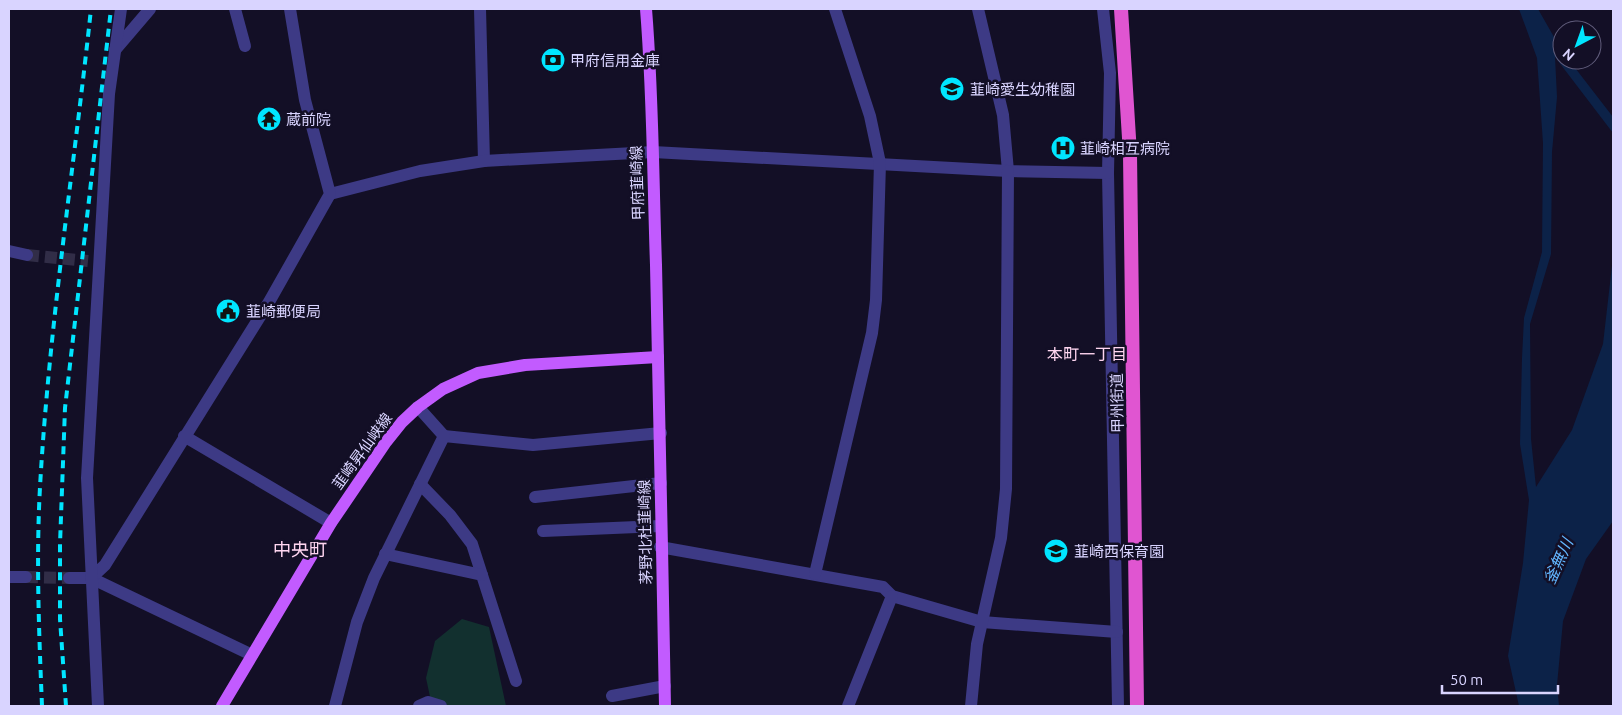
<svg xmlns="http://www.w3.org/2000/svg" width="1622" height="715" font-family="Ubuntu,'Noto Sans JP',sans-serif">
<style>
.green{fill:#12302f}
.water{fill:#0c2248}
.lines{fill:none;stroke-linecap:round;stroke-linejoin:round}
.minor-tunnel{stroke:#312d47;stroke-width:12;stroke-dasharray:12 6;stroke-linecap:butt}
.minor{stroke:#3d3a85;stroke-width:12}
.tertiary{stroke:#3d3a85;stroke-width:12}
.primary{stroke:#c25bff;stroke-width:12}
.trunk{stroke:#e055d1;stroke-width:14}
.rail{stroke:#00e5ff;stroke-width:4;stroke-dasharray:8 6;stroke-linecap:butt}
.labels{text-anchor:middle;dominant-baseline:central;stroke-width:5;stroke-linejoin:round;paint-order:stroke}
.poi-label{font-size:15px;fill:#d9d4ff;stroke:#130f26;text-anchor:start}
.street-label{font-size:15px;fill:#d9d4ff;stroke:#130f26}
.neighbourhood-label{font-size:16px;fill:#ffd6f0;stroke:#130f26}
.water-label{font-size:16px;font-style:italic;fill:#62b6ff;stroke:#130f26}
.quarter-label{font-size:18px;fill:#ffd6f0;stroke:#130f26}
</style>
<rect width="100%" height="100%" fill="#130f26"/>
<path class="green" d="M462 619 489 627 506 706H432L426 678 435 641Z"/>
<path class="water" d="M1519 9H1538L1562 51V60H1569L1613 117V133L1555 57 1557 97 1552 152 1551 254 1530 324 1531 439 1536 487 1572 430 1603 344 1613 257V521L1586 559 1563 621 1557 685 1559 706H1519L1508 656 1523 563 1529 500 1520 444 1522 358 1524 318 1542 252 1543 143 1537 58Z"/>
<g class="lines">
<g class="minor-tunnel">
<path d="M27 255 88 261"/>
<path d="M26 577 69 578"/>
</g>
<g class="minor">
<path d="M235 9 245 46"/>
<path d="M480 9 484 161"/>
<path d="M978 9 1003 115 1008 171"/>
<path d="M1103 9 1110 73 1108 173 1118 706"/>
<path d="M115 50 150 9"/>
<path d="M330 194 420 171 484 161 653 152 1008 171 1108 173"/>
<path d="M9 251 27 255"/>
<path d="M184 436 331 523"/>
<path d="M444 436 533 445 661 433"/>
<path d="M420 484 450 515 472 544 516 681"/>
<path d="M535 497 661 483"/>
<path d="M543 531 660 526"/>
<path d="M660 547 883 587 892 596 982 622 1117 632"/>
<path d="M385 554 482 575"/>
<path d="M815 574 872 333 876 300 880 163 870 116 835 9"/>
<path d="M9 577H26"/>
<path d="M69 578H91L252 655"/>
<path d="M91 578 105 565 269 302 330 194 305 100 290 9"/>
<path d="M612 696 665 686"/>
<path d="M98 706 87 478 109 94 121 9"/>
<path d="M335 706 357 622 374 578 444 436 418 407"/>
<path d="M419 706 428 702 441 706"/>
<path d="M848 706 892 596"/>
</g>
<path class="tertiary" d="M971 706 977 644 1001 538 1006 489 1008 171"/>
<g class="primary">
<path d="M646 9C653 94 653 180 656 265 660 412 662 559 665 706"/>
<path d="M222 706 331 523 386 442 402 422 418 407 443 389 478 373 525 365 658 357"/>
</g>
<path class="trunk" d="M1121 9 1130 154 1137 706"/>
<g class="rail">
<path d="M42 706C39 633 36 560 40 487 49 327 74 168 91 9"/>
<path d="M66 706 60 619V544L65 408 111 9"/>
</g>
</g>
<defs>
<symbol id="bank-disc" viewBox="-11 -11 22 22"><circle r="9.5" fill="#00e5ff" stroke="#130f26"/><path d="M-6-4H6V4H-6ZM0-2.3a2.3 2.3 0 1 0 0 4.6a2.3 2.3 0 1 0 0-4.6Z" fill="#111"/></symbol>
<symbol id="school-disc" viewBox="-11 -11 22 22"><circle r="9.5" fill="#00e5ff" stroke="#130f26"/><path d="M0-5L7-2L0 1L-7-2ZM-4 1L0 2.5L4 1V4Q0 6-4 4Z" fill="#111"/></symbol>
<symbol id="temple-disc" viewBox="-11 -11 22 22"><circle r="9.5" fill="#00e5ff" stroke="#130f26"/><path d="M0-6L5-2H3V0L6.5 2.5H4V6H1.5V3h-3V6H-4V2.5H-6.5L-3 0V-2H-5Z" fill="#111"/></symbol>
<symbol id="hospital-disc" viewBox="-11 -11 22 22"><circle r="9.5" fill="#00e5ff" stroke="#130f26"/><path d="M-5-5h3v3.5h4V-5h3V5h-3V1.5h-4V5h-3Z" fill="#111"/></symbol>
<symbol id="civic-disc" viewBox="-11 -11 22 22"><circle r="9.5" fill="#00e5ff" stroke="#130f26"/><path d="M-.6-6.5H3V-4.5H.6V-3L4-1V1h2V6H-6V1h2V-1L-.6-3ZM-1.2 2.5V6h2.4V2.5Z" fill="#111"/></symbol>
</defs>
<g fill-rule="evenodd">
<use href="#bank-disc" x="539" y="46" width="28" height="28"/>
<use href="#school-disc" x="938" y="75" width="28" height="28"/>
<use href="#temple-disc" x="255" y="105" width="28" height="28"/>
<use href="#hospital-disc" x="1049" y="134" width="28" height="28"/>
<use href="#civic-disc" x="214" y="297" width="28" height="28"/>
<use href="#school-disc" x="1042" y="537" width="28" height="28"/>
</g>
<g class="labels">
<g class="poi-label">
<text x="570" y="60">甲府信用金庫</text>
<text x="970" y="89">韮崎愛生幼稚園</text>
<text x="286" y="119">蔵前院</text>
<text x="1080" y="148">韮崎相互病院</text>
<text x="246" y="311">韮崎郵便局</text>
<text x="1074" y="551">韮崎西保育園</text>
</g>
<g class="street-label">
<text transform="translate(637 183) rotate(-92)">甲府韮崎線</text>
<text transform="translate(1117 403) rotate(-91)">甲州街道</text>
<text transform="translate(362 451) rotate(-54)">韮崎昇仙峡線</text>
<text transform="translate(645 532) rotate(-91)">茅野北杜韮崎線</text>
</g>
<g class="neighbourhood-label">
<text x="1087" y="354">本町一丁目</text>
</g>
<g class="water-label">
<text transform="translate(1558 561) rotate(-66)">釜無川</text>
</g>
<g class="quarter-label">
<text x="300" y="549">中央町</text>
</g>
</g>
<rect width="1622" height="715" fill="none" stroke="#d9d4ff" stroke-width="20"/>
<g transform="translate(1577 45) rotate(221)"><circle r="24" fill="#130f26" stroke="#625e7d"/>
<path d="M0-4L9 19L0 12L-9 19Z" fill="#00e5ff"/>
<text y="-8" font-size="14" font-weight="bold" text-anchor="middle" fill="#d9d4ff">N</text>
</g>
<path d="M1442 685v8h116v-8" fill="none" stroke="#d9d4ff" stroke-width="2.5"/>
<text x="1450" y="685" font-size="15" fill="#d9d4ff" stroke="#130f26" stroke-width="4" paint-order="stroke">50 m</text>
</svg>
